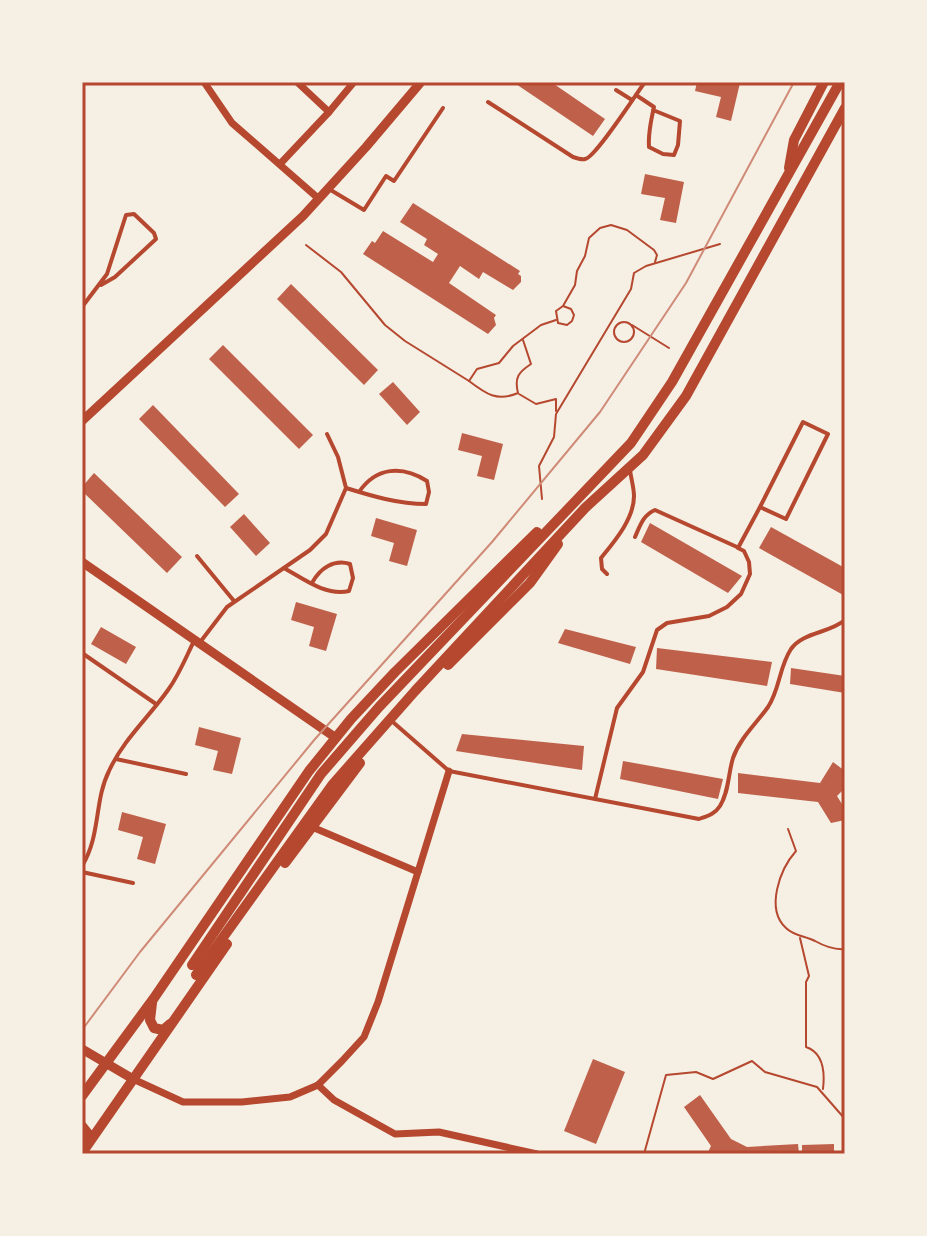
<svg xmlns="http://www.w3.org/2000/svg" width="927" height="1236" font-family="'Source Sans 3',sans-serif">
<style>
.building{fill:#bf614a}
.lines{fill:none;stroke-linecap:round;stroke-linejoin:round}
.path{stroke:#b5482f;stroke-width:2}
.service{stroke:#b5482f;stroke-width:4}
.minor{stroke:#b5482f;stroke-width:7}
.tertiary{stroke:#b5482f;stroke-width:9}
.secondary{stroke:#b5482f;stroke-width:10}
.tram{stroke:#cf8b77;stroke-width:2}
.neatline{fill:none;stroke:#b5482f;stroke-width:3}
</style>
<rect width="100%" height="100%" fill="#f6efe4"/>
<g class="building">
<path d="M513 82H551L605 119 593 136Z"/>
<path d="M697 82 740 83 731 121 716 117 721 97 695 91Z"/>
<path d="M645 174 684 182 676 223 660 220 665 198 641 194Z"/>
<path d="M413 203 520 271 518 274 521 276V282L513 290 483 272 479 279 460 266 449 283 496 315 494 318 496 325 488 334 363 254 372 241 375 243 383 231 433 262 438 254 424 245 427 239 400 222Z"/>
<path d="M291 284 378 370 364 385 277 299Z"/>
<path d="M223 345 313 435 299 449 209 359Z"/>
<path d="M393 382 420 412 407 425 379 394Z"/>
<path d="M153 405 239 494 225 507 139 419Z"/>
<path d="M462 433 503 444 494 480 477 476 482 456 458 450Z"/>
<path d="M94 473 182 557 167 573 82 491V487Z"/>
<path d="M244 514 270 543 256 556 230 527Z"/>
<path d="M376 518 417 530 407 566 389 561 394 543 371 536Z"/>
<path d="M650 523 742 576 728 593 641 542Z"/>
<path d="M771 527 845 568V596L759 548Z"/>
<path d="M296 602 337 614 326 651 309 646 314 627 291 620Z"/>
<path d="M101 627 136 647 126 664 91 644Z"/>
<path d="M565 629 636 647 630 664 558 643Z"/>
<path d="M657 648 772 662 767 686 656 669Z"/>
<path d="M791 668 845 676V693L790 684Z"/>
<path d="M199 727 241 738 232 774 213 770 218 751 195 745Z"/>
<path d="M462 734 584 746 582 770 456 751Z"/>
<path d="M623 761 723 779 718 799 620 779Z"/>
<path d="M833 762 845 771V788L837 796 845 809V820L831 823 818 802 738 793V773L820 783Z"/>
<path d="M122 812 166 824 155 864 137 859 143 837 118 830Z"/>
<path d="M593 1059 625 1072 596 1144 564 1131Z"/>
<path d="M700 1095 731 1139 747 1147 798 1144 799 1154H707L711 1146 684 1107Z"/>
<path d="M834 1144V1154H802V1145Z"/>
</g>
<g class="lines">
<g class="path">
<path d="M306 245 341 272 385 325 405 341 469 381 477 369 499 363 513 346 541 325 556 320"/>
<path d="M563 306 571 309 574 315 572 321 567 325 558 323 556 311 563 306 575 285 577 271 585 256 589 238 600 228 611 225 627 230 654 250 657 255 655 262"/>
<circle cx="624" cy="332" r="10"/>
<path d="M632 325 669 348"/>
<path d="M469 381C486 394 497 402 518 393 514 377 519 372 531 364L523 340"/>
<path d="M519 394 536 404 556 399V411"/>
<path d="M542 499 539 466 554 437 556 414 631 289 634 273 646 266 720 244"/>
<path d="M788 829 796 851C780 869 765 909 786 928 794 936 805 936 815 941 824 946 834 950 845 949"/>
<path d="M800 938 809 976 806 982V1047C824 1053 825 1072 823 1089"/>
<path d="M644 1154 666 1075 696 1072 713 1079 752 1061 765 1072 817 1087 845 1119"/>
</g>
<g class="service">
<path d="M616 90 632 100"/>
<path d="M636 95 654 107C651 120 648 134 649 147L663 154 674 155 678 145 680 121 653 110"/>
<path d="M488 102 573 157C576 158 582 160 585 159 595 158 636 94 645 82"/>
<path d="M329 189 364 210 386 176 394 181 443 108"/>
<path d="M82 307 107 274 126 215 134 214 154 233 156 239 115 277 101 285"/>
<path d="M346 488C372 496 398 504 426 504L429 492 427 481C402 465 376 467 359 492"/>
<path d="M635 537C640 526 643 515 655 510L737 547"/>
<path d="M197 556 234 601"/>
<path d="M284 568C304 579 325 596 349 591L353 578 350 564C334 559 320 568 312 583"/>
<path d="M607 574 602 569 601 558C614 542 634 519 634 496 634 488 631 478 630 470"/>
<path d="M201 641 227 607 310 550 326 534 346 488 338 457 327 434"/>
<path d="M82 653 156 704"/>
<path d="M394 723 449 771 699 819C707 816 715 814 720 806 729 792 728 774 733 758 740 738 756 724 768 707 780 689 779 667 791 649 803 632 830 633 845 620"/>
<path d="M116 759 186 774"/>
<path d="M595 799 617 708 643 672 657 630 667 623 709 616 727 607 741 594 750 574 749 562 744 551 738 548 760 507 786 519 828 434 803 422 760 507"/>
<path d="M82 866C101 835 94 801 109 771 123 740 149 717 168 690 179 675 186 657 194 641"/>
<path d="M82 872 133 883"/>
</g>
<g class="minor">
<path d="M204 82 232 123 319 199"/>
<path d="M297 82 329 112"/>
<path d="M280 164 329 112 354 82"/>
<path d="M312 827 418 872"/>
<path d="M133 1079 183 1102H242L290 1097 318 1085 342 1061 364 1037 378 1002 449 771"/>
<path d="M318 1085 334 1100 395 1134 439 1132 537 1154"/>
</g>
<g class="tertiary">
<path d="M82 421 303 216 366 147 421 82"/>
<path d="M82 562 336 738"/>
<path d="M82 1049 133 1079"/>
</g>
<g class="secondary">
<path d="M789 168 794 140 824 82"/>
<path d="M448 665 530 583 558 544"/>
<path d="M285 863 360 763"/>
<path d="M192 965 321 774 379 707 631 443 672 382 840 82"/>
<path d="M196 975 333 784 415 691 585 508 643 455 686 396 845 108"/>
<path d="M152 1003 150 1020 154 1028 163 1030 170 1024"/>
<path d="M82 1096 154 998 309 771 351 719 395 672 537 532"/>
<path d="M82 1126 90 1136 87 1142"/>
<path d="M82 1153 227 944"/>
</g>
<path class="tram" d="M82 1030 140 952 315 739 492 542 600 412 686 283 794 82"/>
</g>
<rect width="927" height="1236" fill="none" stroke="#f6efe4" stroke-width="168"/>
<rect x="84" y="84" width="759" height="1068" class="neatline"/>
</svg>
